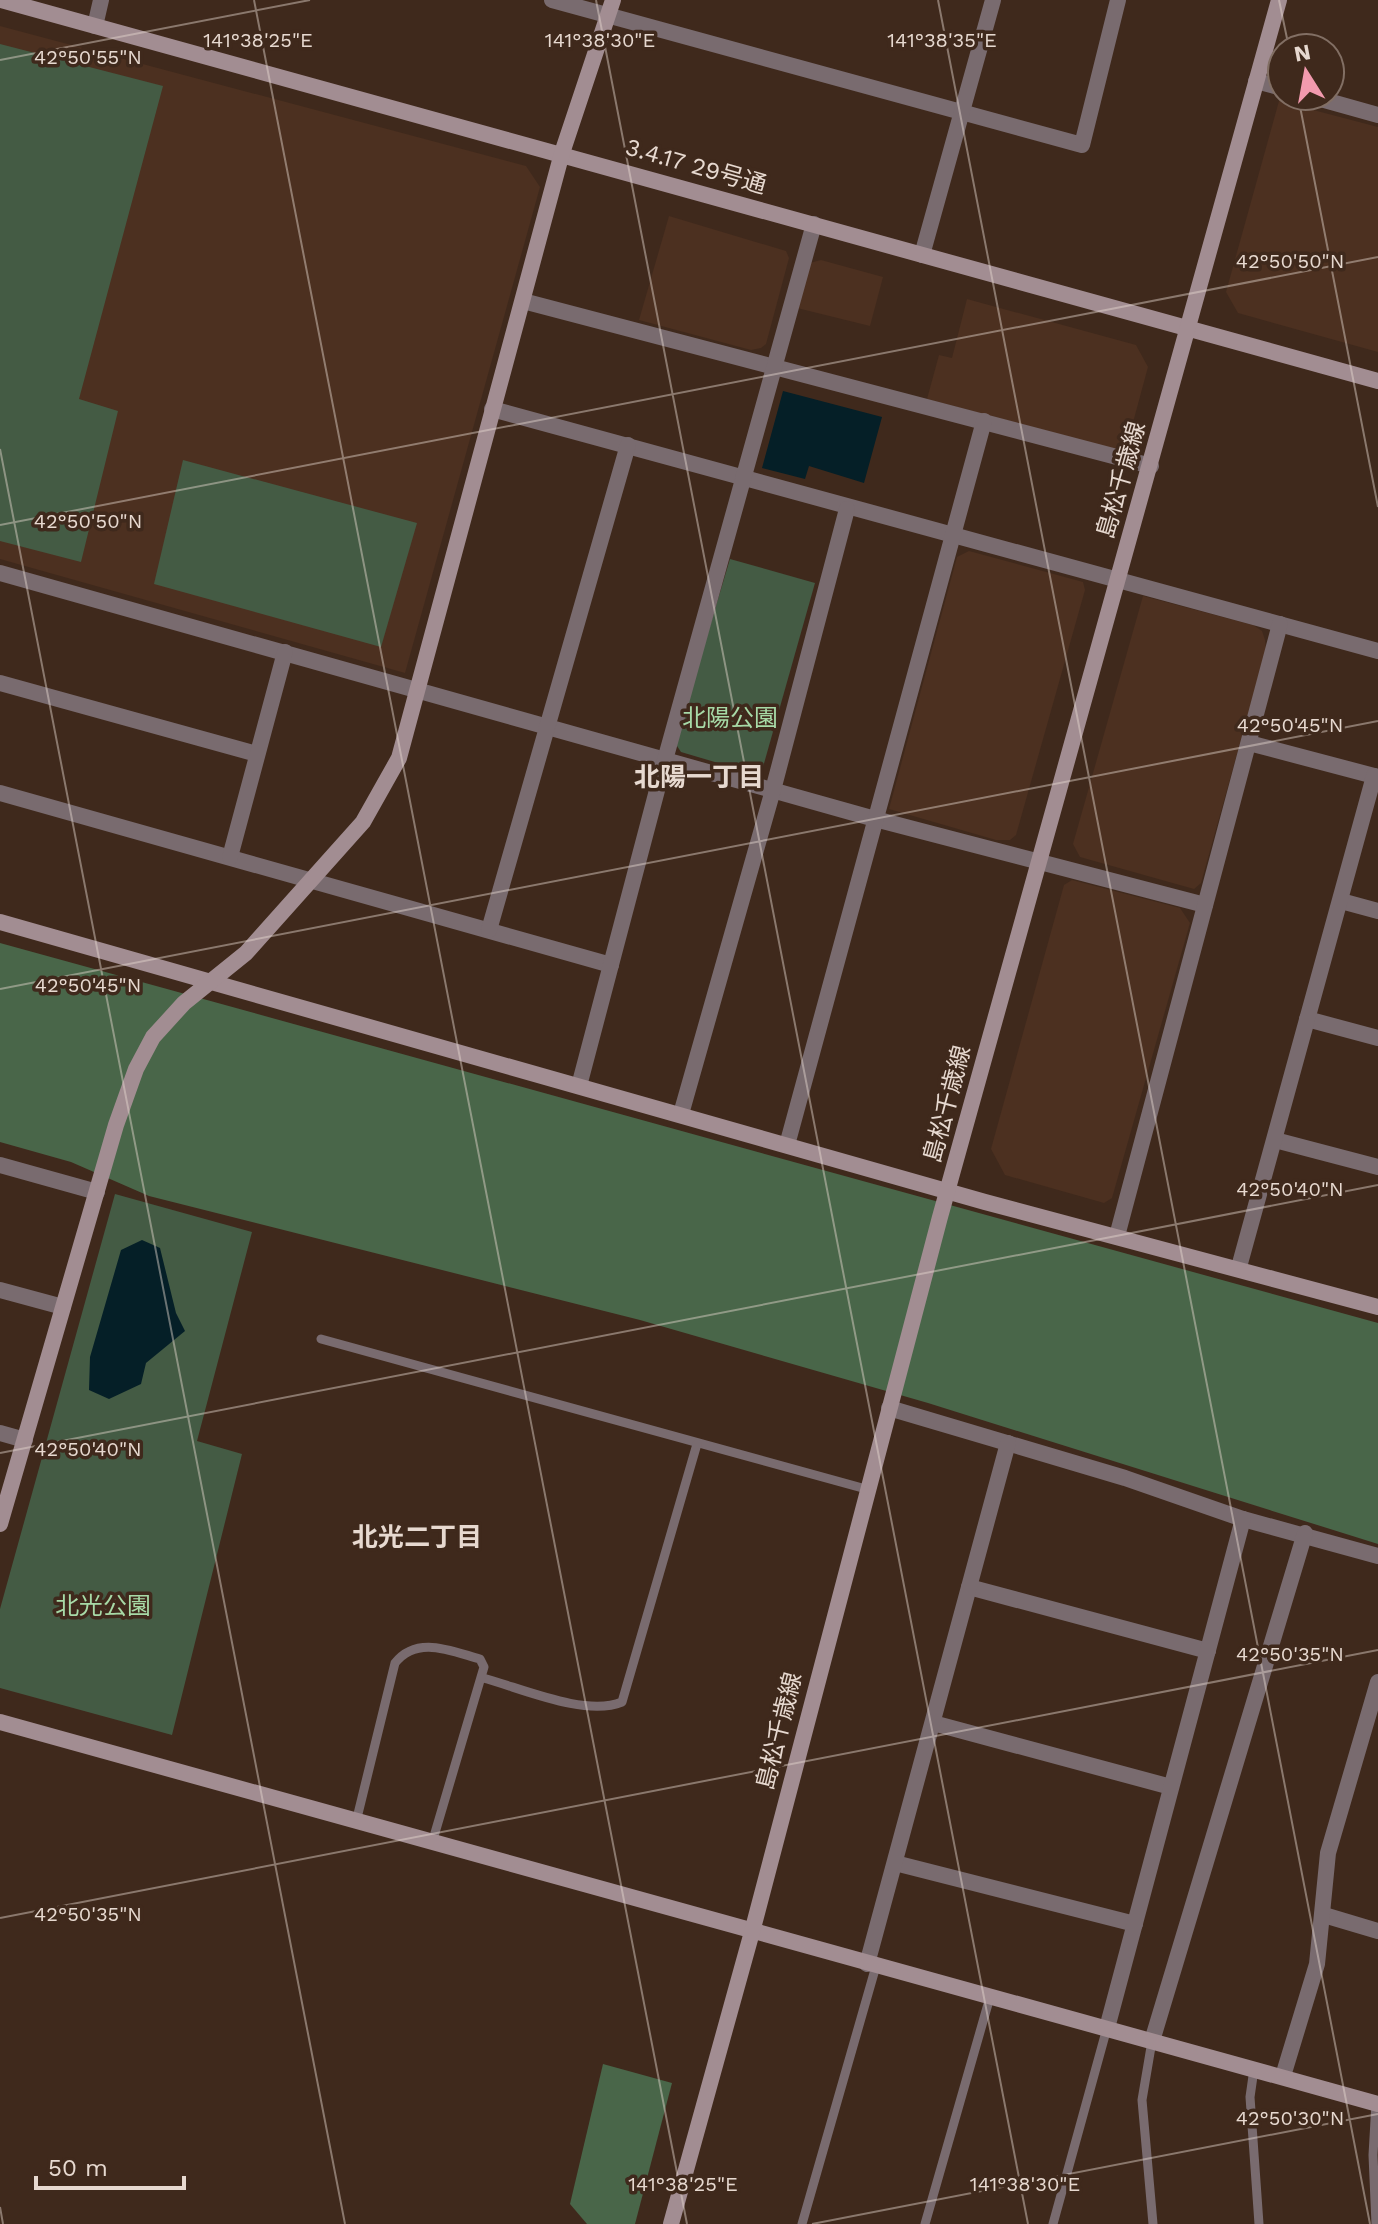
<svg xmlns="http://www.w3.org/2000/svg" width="1378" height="2224" font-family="'Work Sans','Noto Sans JP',sans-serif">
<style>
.built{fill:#4c3020}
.green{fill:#445b44}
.forest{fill:#496649}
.water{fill:#051f27}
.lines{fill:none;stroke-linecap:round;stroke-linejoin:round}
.lane{stroke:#796b6f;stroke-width:9}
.street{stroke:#796b6f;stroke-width:16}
.secondary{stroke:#a28d92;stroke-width:16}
.ticks{fill:none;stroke:#e7d9d0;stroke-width:2;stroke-opacity:0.45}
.labels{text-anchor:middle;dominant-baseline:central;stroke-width:7;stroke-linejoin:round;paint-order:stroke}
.street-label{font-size:24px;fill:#e7d9d0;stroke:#3f291c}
.park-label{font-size:24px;fill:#a7daa7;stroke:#3f291c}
.neighbourhood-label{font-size:26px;font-weight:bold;fill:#e7d9d0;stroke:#3f291c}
.ticks-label{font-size:20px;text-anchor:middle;fill:#e7d9d0;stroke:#3f291c;stroke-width:7;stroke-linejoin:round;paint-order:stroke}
</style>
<rect width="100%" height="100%" fill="#3f291c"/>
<g class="built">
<path d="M0 26 526 166 540 187 405 673 0 559Z"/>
<path d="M1279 101 1378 127V352L1238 313 1226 292Z"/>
<path d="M669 216 786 251 789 258 766 344 761 348 751 350 639 320Z"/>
<path d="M821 260 883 277 870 326 797 308 810 263Z"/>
<path d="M967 299 1136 345 1148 367 1125 452 927 399 939 355 952 358Z"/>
<path d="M969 551 1083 582 1085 590 1016 835 1010 840H996L889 809 957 557Z"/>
<path d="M1143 596 1253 625 1262 631 1265 640 1266 650 1201 883 1194 889 1080 857 1073 844Z"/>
<path d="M1072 880 1180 908 1190 923 1112 1198 1104 1203 1005 1175 991 1149 1064 885Z"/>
</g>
<g class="green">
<path d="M0 44 163 86 79 399 118 411 81 562 0 541Z"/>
<path d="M183 460 417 523 381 647 154 584Z"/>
<path d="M730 559 815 583 763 767 752 773 681 752 675 743Z"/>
<path d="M115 1194 252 1232 197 1441 242 1454 172 1735 0 1688V1609Z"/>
</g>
<g class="forest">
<path d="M0 943 1378 1323V1544L928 1403 640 1320 149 1196 71 1162 0 1142Z"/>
<path d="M603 2064 672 2083 635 2224H587L570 2204Z"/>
</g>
<g class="water">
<path d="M783 391 882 417 864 483 809 466 805 479 762 468Z"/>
<path d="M142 1240 160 1248 176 1313 185 1331 146 1363 141 1384 109 1399 89 1390 90 1357 121 1250Z"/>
</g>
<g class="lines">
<g class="lane">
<path d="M321 1339 866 1489"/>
<path d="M483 1678C521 1688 585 1717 622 1702L697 1444"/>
<path d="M356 1822 395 1663C417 1635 451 1651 480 1659L484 1667 432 1843"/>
<path d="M1152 2041 1142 2100 1153 2224"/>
<path d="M1254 2069 1250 2097 1259 2224"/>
<path d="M802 2224 876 1966"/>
<path d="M925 2224 990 1997"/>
<path d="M1053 2224 1107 2028"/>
<path d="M1376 2224 1373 2155 1376 2103"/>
</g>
<g class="street">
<path d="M552 0 1082 145 1118 0"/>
<path d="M95 26 101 0"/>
<path d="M1256 81 1282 88"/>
<path d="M1310 96 1378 115"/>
<path d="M922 255 993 0"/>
<path d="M523 301 1151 466"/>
<path d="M492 409 1378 651"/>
<path d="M0 573 875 819 1205 905"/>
<path d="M0 683 257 754"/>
<path d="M1249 743 1378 777"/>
<path d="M0 793 611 965"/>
<path d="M230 857 285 652"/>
<path d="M1341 901 1378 911"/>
<path d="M489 930 628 445"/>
<path d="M1307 1019 1378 1038"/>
<path d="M579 1086 665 760 814 224"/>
<path d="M681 1114 773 790 847 509"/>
<path d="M1275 1140 1378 1167"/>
<path d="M787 1145 984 421"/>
<path d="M0 1165 97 1192"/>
<path d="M1117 1236 1280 624"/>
<path d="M1239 1267 1374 776"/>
<path d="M0 1290 63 1307"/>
<path d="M889 1408 1125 1478 1243 1519 1378 1556"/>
<path d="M0 1433 25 1440"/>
<path d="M969 1587 1208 1651"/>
<path d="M933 1723 1171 1787"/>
<path d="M895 1863 1135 1924"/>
<path d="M1324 1915 1378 1931"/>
<path d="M867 1964 1008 1443"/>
<path d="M1107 2028 1243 1519"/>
<path d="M1152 2041 1305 1533"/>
<path d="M1283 2076 1317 1964 1328 1853 1378 1682"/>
</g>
<g class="secondary">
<path d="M1 0 1378 381"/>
<path d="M0 922 985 1202 1378 1307"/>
<path d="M0 1524 116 1125 136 1069 153 1037 184 1003 246 953 363 822 399 758 562 153 613 0"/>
<path d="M0 1722 1378 2104"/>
<path d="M671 2224 752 1932 940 1217 1279 0"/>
</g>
</g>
<path class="ticks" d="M254 0 687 2224M596 0 1028 2224M938 0 1370 2224M1279 0 1289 48M0 60 310 0M1298 96 1378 507M0 449 345 2224M0 525 1378 257M0 989 1378 721M0 1453 1378 1185M0 1918 1378 1650M0 2207 3 2224M812 2224 1378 2114"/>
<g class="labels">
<g class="street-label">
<text transform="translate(696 166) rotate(16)">3.4.17 29号通</text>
<text transform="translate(1121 480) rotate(-74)">島松千歳線</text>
<text transform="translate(947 1104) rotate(-75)">島松千歳線</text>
<text transform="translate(779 1731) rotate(-76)">島松千歳線</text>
</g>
<g class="park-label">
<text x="730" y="718">北陽公園</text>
<text x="103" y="1606">北光公園</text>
</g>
<g class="neighbourhood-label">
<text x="699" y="777">北陽一丁目</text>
<text x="417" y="1537">北光二丁目</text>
</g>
</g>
<g class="ticks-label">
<text x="258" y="47">141°38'25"E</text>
<text x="942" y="47">141°38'35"E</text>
<text x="600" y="47">141°38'30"E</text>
<text x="88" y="64">42°50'55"N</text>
<text x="1290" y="268">42°50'50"N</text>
<text x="88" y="528">42°50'50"N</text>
<text x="1290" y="732">42°50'45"N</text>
<text x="88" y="992">42°50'45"N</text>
<text x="1290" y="1196">42°50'40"N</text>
<text x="88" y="1456">42°50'40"N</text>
<text x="1290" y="1661">42°50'35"N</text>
<text x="88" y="1921">42°50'35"N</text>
<text x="1290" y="2125">42°50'30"N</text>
<text x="683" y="2191">141°38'25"E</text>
<text x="1025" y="2191">141°38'30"E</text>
</g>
<g transform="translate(1306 72) rotate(349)"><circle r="38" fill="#3f291c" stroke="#826f64" stroke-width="2"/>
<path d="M0-6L14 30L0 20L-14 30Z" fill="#f29aae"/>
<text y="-12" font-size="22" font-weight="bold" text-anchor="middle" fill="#e7d9d0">N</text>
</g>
<path d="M36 2176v12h148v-12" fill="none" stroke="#e7d9d0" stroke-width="4"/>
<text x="48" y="2176" font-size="24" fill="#e7d9d0" stroke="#3f291c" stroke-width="6" paint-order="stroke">50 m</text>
</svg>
